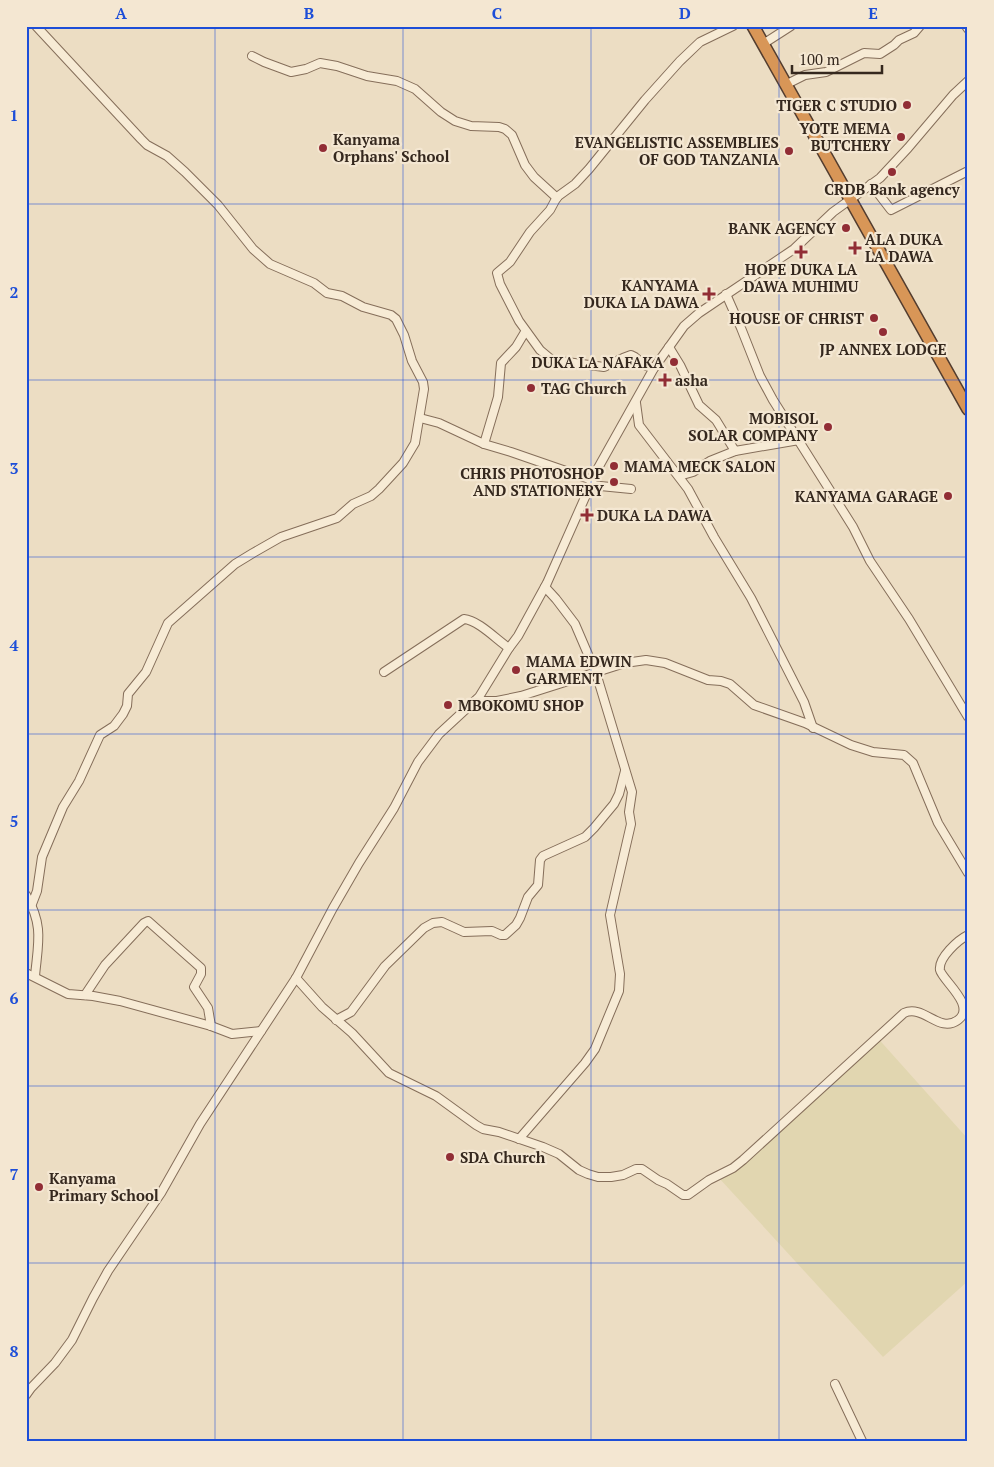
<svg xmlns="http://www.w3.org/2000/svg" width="994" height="1467" font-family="'PT Serif',serif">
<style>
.farmland{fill:#e1d6b0}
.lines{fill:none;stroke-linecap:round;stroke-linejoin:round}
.minor-casing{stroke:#856e5a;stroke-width:10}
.highway-casing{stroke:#533d2f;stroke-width:14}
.minor{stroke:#f7ebd5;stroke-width:8}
.highway{stroke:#d89657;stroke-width:11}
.grid{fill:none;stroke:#1d4ed8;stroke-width:1;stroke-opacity:0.55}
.poi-dot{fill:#912d35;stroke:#f4e7d2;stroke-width:2}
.labels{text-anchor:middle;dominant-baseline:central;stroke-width:4.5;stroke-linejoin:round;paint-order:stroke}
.poi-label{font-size:15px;font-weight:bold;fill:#35281e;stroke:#f4e7d2;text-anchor:end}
.neatline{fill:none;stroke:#1d4ed8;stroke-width:2}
.grid-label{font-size:16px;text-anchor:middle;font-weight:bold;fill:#1d4ed8}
</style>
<rect width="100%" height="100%" fill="#ecddc3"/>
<path class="farmland" d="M875 1035 968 1139V1281L883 1357 719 1178Z"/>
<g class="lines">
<defs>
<g id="minor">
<path d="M966 26 968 29"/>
<path d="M763 44 791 26"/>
<path d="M252 56 264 62 291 72 306 69 320 63 337 66 367 76 397 81 415 89 441 112 455 121 471 126 499 127 505 129 512 135 525 165 534 177 557 198"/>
<path d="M787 84 805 75 826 72 864 53 880 54 894 45 899 40 914 33 920 26"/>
<path d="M871 184 891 210 968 171"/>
<path d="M726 294 741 328 760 376 773 400 853 527 870 561 909 619 968 717"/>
<path d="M669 347 680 365 699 405 716 420 735 451"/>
<path d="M654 368 646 366 635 357 631 355 623 358 604 367 552 360 540 350 519 321 500 284 497 273 510 262 530 232 550 210 557 197 575 184 589 169 645 100 680 61 700 42 733 26"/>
<path d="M636 403 639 425 688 489 714 537 751 598 804 702 813 728"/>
<path d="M420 418 439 423 484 444 511 452 592 480"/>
<path d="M484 444 498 397 501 363 516 347 525 332"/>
<path d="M679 476 693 472 710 461 735 451 799 440"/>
<path d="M590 485 631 489"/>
<path d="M384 672 464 619C478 620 497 640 509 648"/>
<path d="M475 701H497L521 696 625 663 646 660 665 663 708 680 721 681 730 684 754 705 805 723 851 745 873 752 904 755 913 763 938 823 968 873"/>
<path d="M26 895C44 926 38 943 35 976"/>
<path d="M32 904 37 891 42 857 63 807 79 781 100 735 114 726 123 714 127 706 128 694 146 672 168 623 235 564 253 553 281 537 337 518 353 504 371 496 379 489 403 463 415 443 424 389 423 382 412 361 404 335 396 319 391 315 363 307 342 296 327 293 314 283 270 264 253 249 218 205 185 172 167 156 147 145 141 139 36 26"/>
<path d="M26 973 68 994 93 996 120 1001 211 1026 232 1034 261 1031"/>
<path d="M296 978 322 1007 352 1033 389 1073 436 1096 476 1125 483 1129 499 1132 543 1147 559 1154 579 1170 588 1174 598 1177H611L623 1175 636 1169H642L658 1180 667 1184 683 1195H688L709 1180 733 1168 743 1160 904 1013C924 1004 939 1034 958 1020 977 1006 942 980 940 970 938 958 958 940 968 935"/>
<path d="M85 995 105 965 144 923 148 921 201 968V974L194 987 208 1008 211 1026"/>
<path d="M336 1020 351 1012 385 966 424 928 433 923 442 922 464 932 492 931 501 935H505L516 925 520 918 528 897 538 885 540 860 543 856 585 837 594 828 614 804 619 794 625 771"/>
<path d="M519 1139 585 1063 595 1049 619 991 620 974 610 915 631 824 629 812 632 792 596 673 575 624 556 599 545 587"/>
<path d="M835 1384 862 1441"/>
<path d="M26 1395 31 1388 55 1363 72 1340 93 1298 108 1271 161 1193 200 1124 296 978 333 908 359 863 394 808 418 762 439 734 479 697 509 648 518 636 547 583 598 468 654 368 684 326 699 313 794 249 833 212 880 178 908 148 953 95 968 81"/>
</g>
<path id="highway" d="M753 26 968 409"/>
</defs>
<use href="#minor" class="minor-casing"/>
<use href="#highway" class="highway-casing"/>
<use href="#minor" class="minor"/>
<use href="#highway" class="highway"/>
</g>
<path class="grid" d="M215 26V1441M403 26V1441M591 26V1441M779 26V1441M26 204H968M26 380H968M26 557H968M26 734H968M26 910H968M26 1086H968M26 1263H968"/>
<g class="poi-dot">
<circle cx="907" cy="105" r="5"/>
<circle cx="901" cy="137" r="5"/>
<circle cx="323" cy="148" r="5"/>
<circle cx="789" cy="151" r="5"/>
<circle cx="892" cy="172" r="5"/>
<circle cx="846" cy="228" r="5"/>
<path d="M852.5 240.5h5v5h5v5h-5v5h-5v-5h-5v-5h5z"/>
<path d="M798.5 244.5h5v5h5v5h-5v5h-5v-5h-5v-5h5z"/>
<path d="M706.5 286.5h5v5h5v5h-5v5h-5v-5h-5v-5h5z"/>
<circle cx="874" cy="318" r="5"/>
<circle cx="883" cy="332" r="5"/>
<circle cx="674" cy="362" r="5"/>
<path d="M662.5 372.5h5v5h5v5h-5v5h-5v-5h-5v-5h5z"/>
<circle cx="531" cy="388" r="5"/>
<circle cx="828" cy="427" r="5"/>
<circle cx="614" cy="466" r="5"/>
<circle cx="614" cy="482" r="5"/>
<circle cx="948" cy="496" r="5"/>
<path d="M584.5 507.5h5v5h5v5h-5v5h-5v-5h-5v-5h5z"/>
<circle cx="516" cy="670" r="5"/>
<circle cx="448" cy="705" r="5"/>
<circle cx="450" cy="1157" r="5"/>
<circle cx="39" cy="1187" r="5"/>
</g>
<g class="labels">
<g class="poi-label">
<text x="897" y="105">TIGER C STUDIO</text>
<text x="891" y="128">YOTE MEMA<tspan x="891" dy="17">BUTCHERY</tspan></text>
<text x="333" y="139" text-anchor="start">Kanyama<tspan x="333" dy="17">Orphans' School</tspan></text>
<text x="779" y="142">EVANGELISTIC ASSEMBLIES<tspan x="779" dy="17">OF GOD TANZANIA</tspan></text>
<text x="892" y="189" text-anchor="middle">CRDB Bank agency</text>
<text x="836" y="228">BANK AGENCY</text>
<text x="865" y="239" text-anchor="start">ALA DUKA<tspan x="865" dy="17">LA DAWA</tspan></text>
<text x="801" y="269" text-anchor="middle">HOPE DUKA LA<tspan x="801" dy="17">DAWA MUHIMU</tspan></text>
<text x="699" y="285">KANYAMA<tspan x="699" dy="17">DUKA LA DAWA</tspan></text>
<text x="864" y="318">HOUSE OF CHRIST</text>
<text x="883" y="349" text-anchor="middle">JP ANNEX LODGE</text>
<text x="664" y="362">DUKA LA NAFAKA</text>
<text x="675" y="380" text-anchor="start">asha</text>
<text x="541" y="388" text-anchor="start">TAG Church</text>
<text x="818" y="418">MOBISOL<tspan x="818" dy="17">SOLAR COMPANY</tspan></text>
<text x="624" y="466" text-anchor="start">MAMA MECK SALON</text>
<text x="604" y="473">CHRIS PHOTOSHOP<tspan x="604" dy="17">AND STATIONERY</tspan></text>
<text x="938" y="496">KANYAMA GARAGE</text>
<text x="597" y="515" text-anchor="start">DUKA LA DAWA</text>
<text x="526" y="661" text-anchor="start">MAMA EDWIN<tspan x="526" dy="17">GARMENT</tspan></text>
<text x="458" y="705" text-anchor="start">MBOKOMU SHOP</text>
<text x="460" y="1157" text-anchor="start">SDA Church</text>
<text x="49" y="1178" text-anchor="start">Kanyama<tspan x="49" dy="17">Primary School</tspan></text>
</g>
</g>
<rect width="994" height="1467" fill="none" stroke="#f4e7d2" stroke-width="55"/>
<path d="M792 65v8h90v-8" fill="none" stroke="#35281e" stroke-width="2.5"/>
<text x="799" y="65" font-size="15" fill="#35281e" stroke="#f4e7d2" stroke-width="4" paint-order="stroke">100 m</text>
<rect x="28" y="28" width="938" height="1412" class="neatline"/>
<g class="grid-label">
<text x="121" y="19">A</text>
<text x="309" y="19">B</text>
<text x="497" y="19">C</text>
<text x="685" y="19">D</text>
<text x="873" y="19">E</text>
<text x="14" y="121">1</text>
<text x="14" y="298">2</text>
<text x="14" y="474">3</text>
<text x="14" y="651">4</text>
<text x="14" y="827">5</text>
<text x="14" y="1004">6</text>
<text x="14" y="1180">7</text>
<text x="14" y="1357">8</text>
</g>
</svg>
